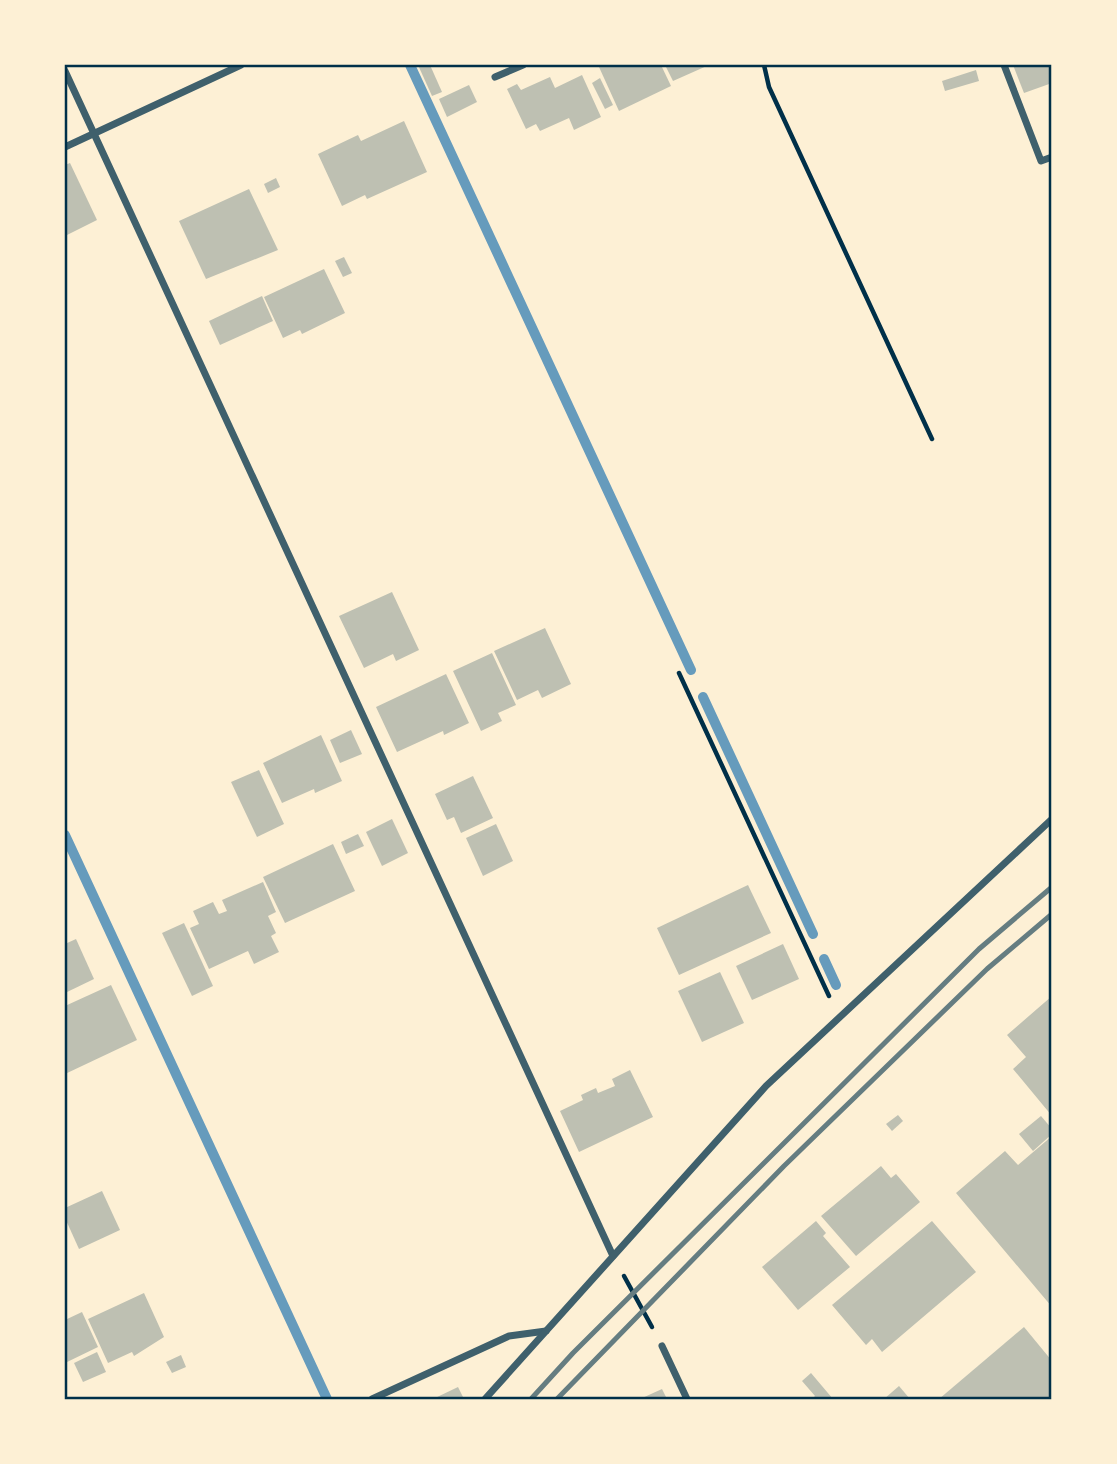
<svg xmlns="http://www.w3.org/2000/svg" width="1117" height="1464" font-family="Manrope,sans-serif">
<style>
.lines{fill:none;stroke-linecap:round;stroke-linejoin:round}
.stream{stroke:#669bbc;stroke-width:10}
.building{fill:#bec0b2}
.path{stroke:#003049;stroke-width:4.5}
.minor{stroke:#3f606c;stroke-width:7}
.rail{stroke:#657d81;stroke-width:5}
.neatline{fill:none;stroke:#003049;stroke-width:2.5}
</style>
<rect width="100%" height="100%" fill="#fdf0d5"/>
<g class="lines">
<g class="stream">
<path d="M410 65 691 670"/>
<path d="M703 697 813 934"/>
<path d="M65 835 327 1399"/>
<path d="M824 959 836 985"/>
</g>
</g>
<g class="building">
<path d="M418 65H430L442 92 432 96Z"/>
<path d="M603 65H661L671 86 619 111 599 67Z"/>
<path d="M665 65H709L673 81Z"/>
<path d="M1013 65H1052V83L1024 93Z"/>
<path d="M976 70 979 81 945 91 942 81Z"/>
<path d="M582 75 601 117 574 130 569 118 540 131 536 124 526 129 507 89 517 84 521 90 550 77 555 88Z"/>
<path d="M600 78 613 105 605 109 592 83Z"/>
<path d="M469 85 477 102 447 117 439 99Z"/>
<path d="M404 121 427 172 367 199 365 195 342 206 318 154 358 135 361 141Z"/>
<path d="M70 163 97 220 65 236V165Z"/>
<path d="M276 178 280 187 268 193 264 184Z"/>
<path d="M249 189 278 250 206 279 179 221Z"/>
<path d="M344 257 352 273 343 277 335 261Z"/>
<path d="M324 269 345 313 302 334 300 330 283 338 264 297Z"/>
<path d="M262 296 273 321 220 345 209 321Z"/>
<path d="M392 592 419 650 396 661 393 654 364 668 339 616Z"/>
<path d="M545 628 571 684 542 698 538 690 517 700 494 651Z"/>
<path d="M492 653 516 705 498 713 502 721 481 731 453 671Z"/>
<path d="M446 674 469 723 444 735 443 731 397 752 376 707Z"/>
<path d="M351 730 362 754 340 763 330 740Z"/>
<path d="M321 735 342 781 315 793 314 789 282 803 263 763Z"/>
<path d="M259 770 284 824 257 837 231 782Z"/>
<path d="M473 776 493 818 461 833 454 817 447 820 435 794Z"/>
<path d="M392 819 408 853 382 866 366 832Z"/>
<path d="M496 824 513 861 483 876 466 838Z"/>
<path d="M358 834 364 846 346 854 341 842Z"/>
<path d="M333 844 355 891 285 923 263 877Z"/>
<path d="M263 882 276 912 268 916 276 933 271 936 279 952 254 964 248 951 209 969 190 928 199 924 193 911 213 902 219 914 227 911 222 900Z"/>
<path d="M748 885 771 933 679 975 657 928Z"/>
<path d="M184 923 213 986 192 996 162 933Z"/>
<path d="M76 939 94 979 65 993V944Z"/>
<path d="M783 944 799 979 752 1000 736 966Z"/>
<path d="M720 972 744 1023 702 1042 678 991Z"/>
<path d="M111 985 137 1040 65 1074V1006Z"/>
<path d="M1052 996V1116L1013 1069 1026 1057 1007 1035Z"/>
<path d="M630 1070 653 1117 579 1152 560 1111 583 1100 581 1095 596 1088 598 1093 615 1086 612 1079Z"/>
<path d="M898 1115 903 1121 892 1131 886 1124Z"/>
<path d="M1041 1116 1052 1129V1134L1033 1151 1019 1134Z"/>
<path d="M1052 1136V1307L956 1193 1005 1151 1018 1165Z"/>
<path d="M881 1166 891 1178 896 1174 920 1202 856 1256 821 1216Z"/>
<path d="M102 1191 120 1230 79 1249 65 1218V1208Z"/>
<path d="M816 1221 826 1233 823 1236 850 1267 798 1310 762 1267Z"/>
<path d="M932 1221 976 1272 882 1352 872 1339 866 1345 832 1305Z"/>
<path d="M144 1293 164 1337 134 1356 132 1352 108 1363 88 1319Z"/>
<path d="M82 1312 98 1347 65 1363V1320Z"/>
<path d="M1024 1327 1052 1361V1399H939Z"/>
<path d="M97 1352 106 1372 83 1382 74 1363Z"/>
<path d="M181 1355 186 1367 172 1373 166 1362Z"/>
<path d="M811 1373 833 1399H812L815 1396 802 1381Z"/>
<path d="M899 1386 910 1399H884Z"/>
<path d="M458 1387 464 1399H433Z"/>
<path d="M662 1389 667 1399H640Z"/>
</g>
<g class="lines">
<g class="path">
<path d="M764 65 769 87 932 439"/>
<path d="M679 673 829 996"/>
<path d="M624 1276 652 1327"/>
</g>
<g class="minor">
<path d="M1004 65 1041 161 1052 157"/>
<path d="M65 71 613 1256"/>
<path d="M495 77 523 65"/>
<path d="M65 147 241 65"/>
<path d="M662 1346 687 1399"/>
<path d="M372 1399 509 1336 546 1331"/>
<path d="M485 1399 766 1086 1052 819"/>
</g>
<g class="rail">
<path d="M531 1399 573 1353 979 949 1052 887"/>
<path d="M557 1399 784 1166 987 969 1052 914"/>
</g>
</g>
<rect width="1117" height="1464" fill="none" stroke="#fdf0d5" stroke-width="133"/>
<rect x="66" y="66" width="984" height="1332" class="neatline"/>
</svg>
